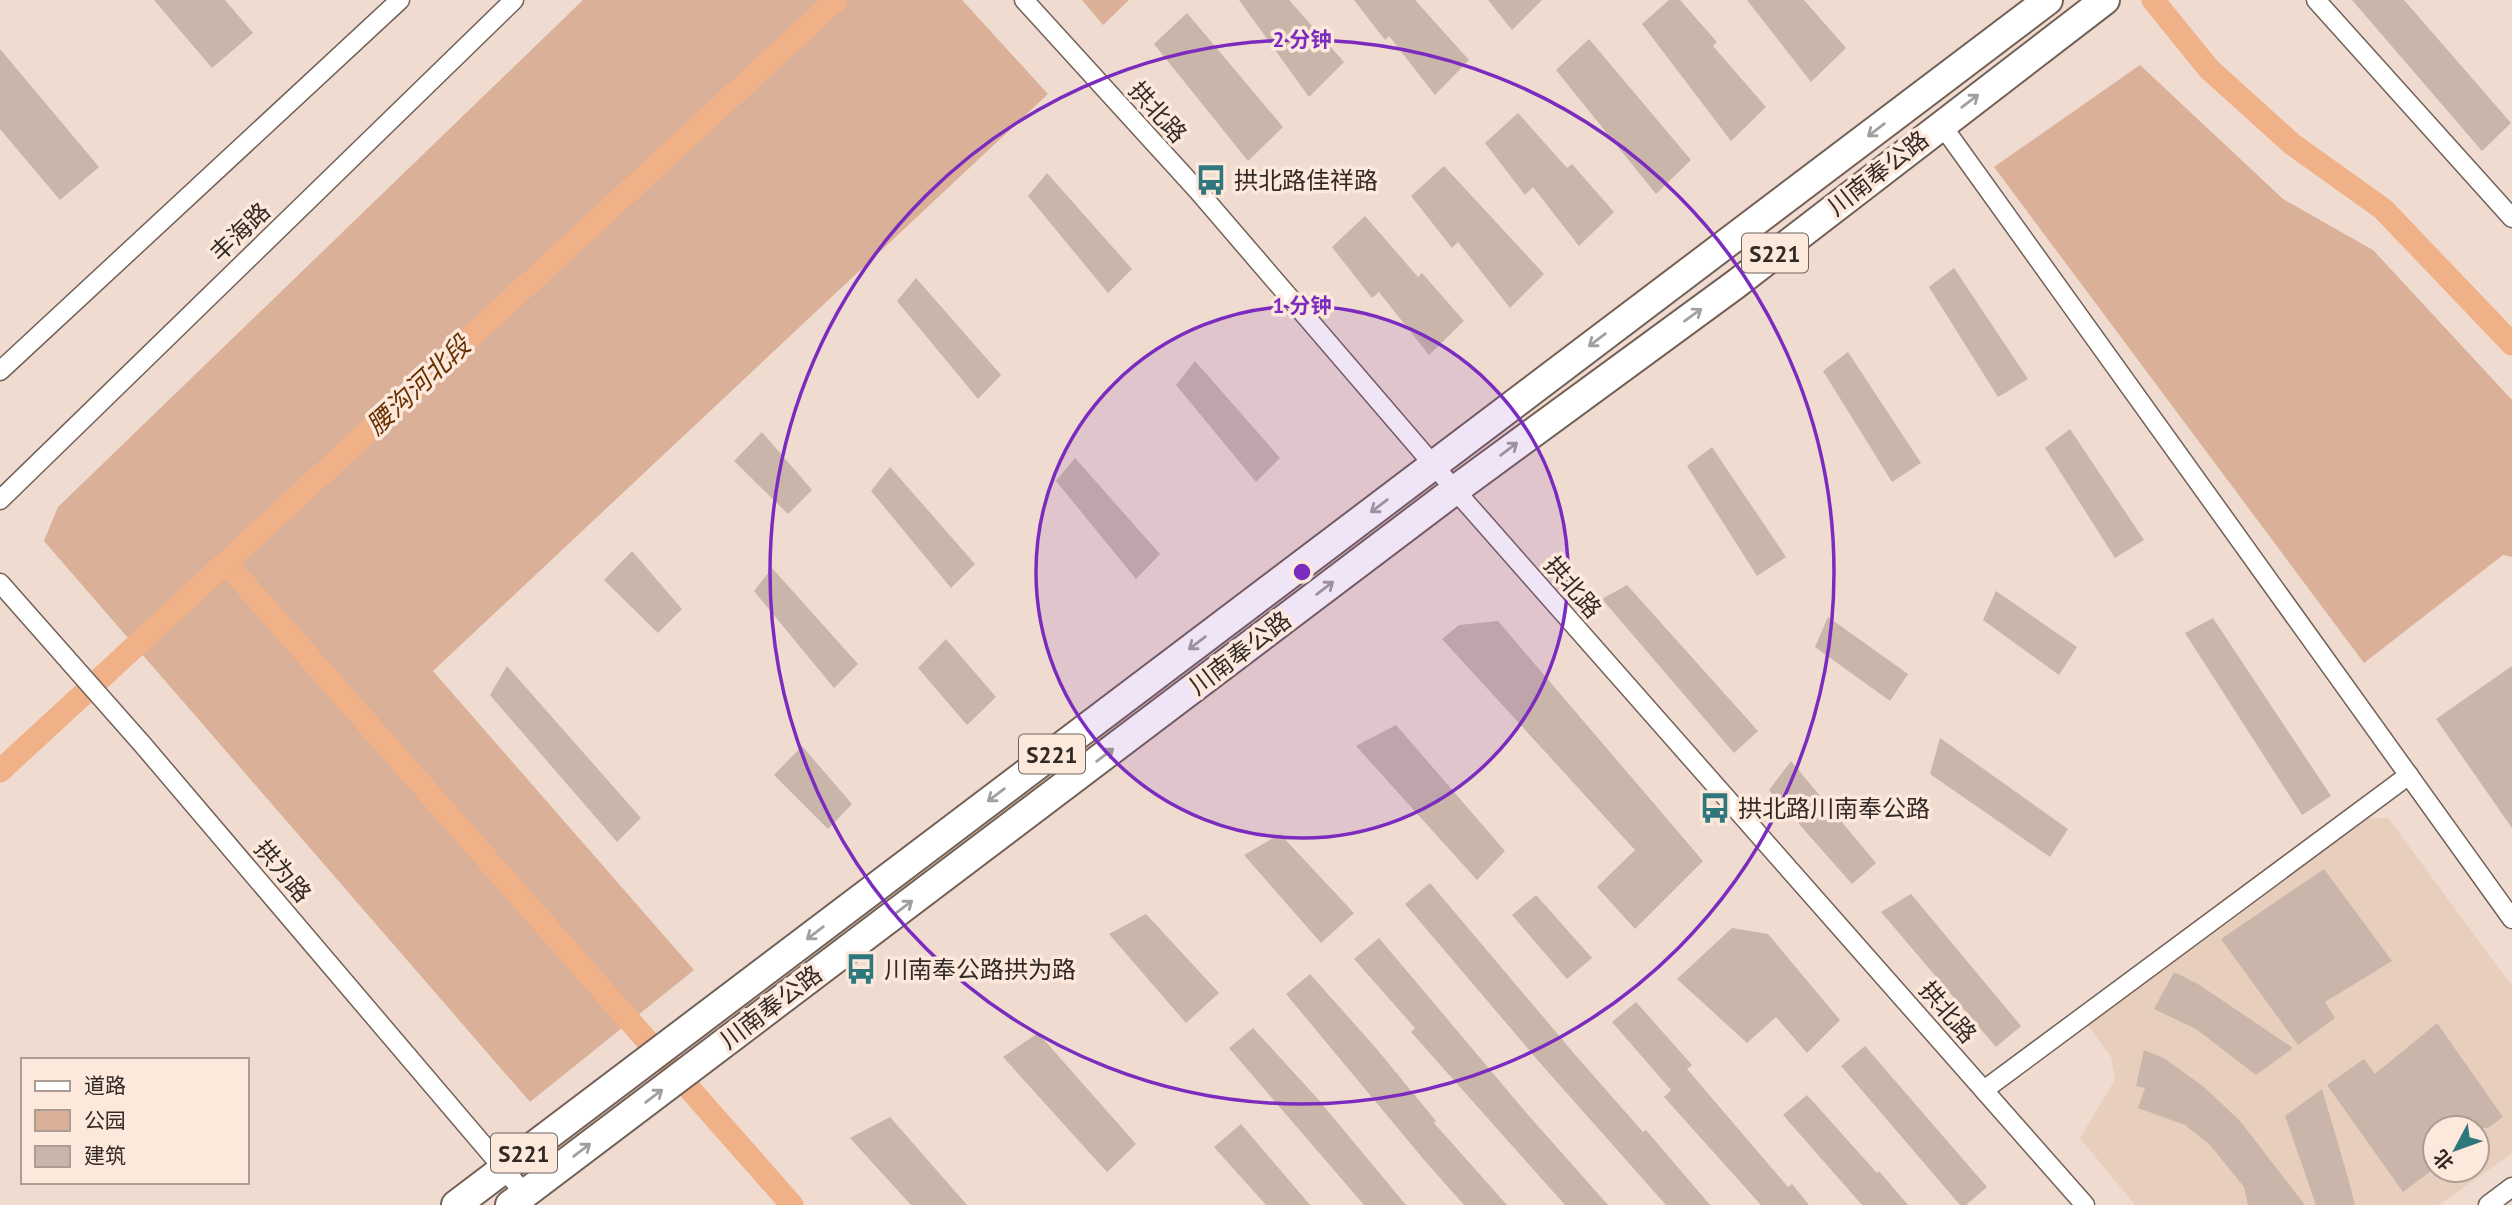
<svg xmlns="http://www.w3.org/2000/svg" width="2512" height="1205" font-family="'PT Sans','Noto Sans SC',sans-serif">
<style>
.built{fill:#e8cebd;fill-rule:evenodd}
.green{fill:#dab198}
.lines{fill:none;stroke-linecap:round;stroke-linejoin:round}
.canal{stroke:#f0b088;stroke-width:23}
.building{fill:#c9b5a9}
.minor-casing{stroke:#736157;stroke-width:21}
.primary-casing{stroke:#736157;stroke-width:32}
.minor{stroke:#fff;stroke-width:18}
.primary{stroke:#fff;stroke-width:28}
.oneway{stroke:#a39f9d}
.ring{fill:none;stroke:#7b2cbf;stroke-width:3.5}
.labels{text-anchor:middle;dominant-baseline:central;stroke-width:7;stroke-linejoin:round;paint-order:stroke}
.shield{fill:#fde8dc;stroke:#6f635d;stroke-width:2}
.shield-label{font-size:23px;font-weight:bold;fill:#322a26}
.street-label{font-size:24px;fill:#322a26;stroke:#fde8dc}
.poi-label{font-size:24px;fill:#322a26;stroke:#fde8dc;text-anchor:start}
.water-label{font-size:26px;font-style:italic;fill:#6a3100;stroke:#fde8dc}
.centre{fill:#7b2cbf;stroke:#fde8dc;stroke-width:3.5}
.ring-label{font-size:21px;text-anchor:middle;font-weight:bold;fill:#7b2cbf;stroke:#fde8dc;stroke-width:7;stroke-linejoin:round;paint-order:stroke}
</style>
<rect width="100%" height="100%" fill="#efdbcf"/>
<path class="built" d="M2369 818H2388L2512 986V1153L2439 1205H2135L2080 1138 2115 1080 2111 1057 2088 1025ZM2435 1128H2477V1170H2435Z"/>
<g class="green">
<path d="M583 0H962L1048 94 433 671 694 970 530 1102 44 541 58 507Z"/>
<path d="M1082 0H1129L1103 25Z"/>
<path d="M2140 65 2283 199 2373 250 2512 400V557L2503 555 2364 663 1994 167Z"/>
</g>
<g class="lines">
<g class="canal">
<path d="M2153 0 2209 69 2292 144 2383 209 2512 344"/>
<path d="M226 563 792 1205"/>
<path d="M0 771 836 0"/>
</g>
</g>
<g class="building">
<path d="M154 0H225L253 33 212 68Z"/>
<path d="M1239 0H1289L1344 62 1309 97Z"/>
<path d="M1354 0H1415L1469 60 1435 95 1389 36 1385 40Z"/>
<path d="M1488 0H1542L1512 30Z"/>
<path d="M1669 0H1680L1717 42 1713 46 1766 107 1731 141 1642 24Z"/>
<path d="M1747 0H1804L1846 48 1811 82Z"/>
<path d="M2352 0H2404L2511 123 2482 151Z"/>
<path d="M1187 13 1283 127 1248 161 1154 44Z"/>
<path d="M1589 39 1691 160 1656 194 1556 70Z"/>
<path d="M0 49 99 167 60 200 0 129Z"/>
<path d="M1518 113 1567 168 1572 164 1614 212 1579 246 1533 187 1525 195 1485 143Z"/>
<path d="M1444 166 1544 274 1510 308 1458 242 1452 248 1411 196Z"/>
<path d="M1047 173 1132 269 1108 293 1028 196Z"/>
<path d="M1365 216 1418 277 1422 273 1464 321 1429 355 1379 292 1372 298 1332 247Z"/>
<path d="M1954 268 2028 379 1998 397 1929 287Z"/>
<path d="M916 278 1001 375 978 399 897 301Z"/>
<path d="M1848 352 1921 463 1892 482 1823 371Z"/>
<path d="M1195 361 1280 458 1256 482 1176 385Z"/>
<path d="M2070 429 2144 540 2115 558 2045 448Z"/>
<path d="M762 432 812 490 788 514 734 461Z"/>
<path d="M1712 447 1786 557 1757 576 1687 466Z"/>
<path d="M1075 458 1160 554 1136 579 1056 481Z"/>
<path d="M890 467 975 564 951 588 871 491Z"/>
<path d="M632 551 682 609 658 633 604 580Z"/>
<path d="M772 568 858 664 834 688 754 591Z"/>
<path d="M1627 585 1758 731 1734 753 1602 599Z"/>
<path d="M1996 591 2077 647 2059 675 1983 620Z"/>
<path d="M1828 617 1908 674 1890 701 1815 647Z"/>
<path d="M2213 618 2331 796 2302 815 2185 633Z"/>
<path d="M1498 621 1703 861 1635 929 1597 887 1635 850 1442 639 1459 625Z"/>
<path d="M946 639 996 697 967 725 918 668Z"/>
<path d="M507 666 641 818 617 842 490 695Z"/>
<path d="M2512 666V828L2436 719Z"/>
<path d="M1396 725 1505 851 1477 880 1356 746Z"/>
<path d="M1940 738 2068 829 2050 857 1930 774Z"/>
<path d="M802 746 852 804 828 829 774 775Z"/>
<path d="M1791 761 1876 863 1852 884 1769 790Z"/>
<path d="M1280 834 1354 913 1321 943 1244 855Z"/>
<path d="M2324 869 2392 961 2325 1002 2335 1018 2298 1045 2221 939Z"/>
<path d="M1430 883 1577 1057 1643 1132 1646 1130 1710 1205H1666L1541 1064 1405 904Z"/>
<path d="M1911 894 2021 1026 1996 1047 1881 912Z"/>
<path d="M1536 895 1592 958 1567 979 1512 915Z"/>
<path d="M1146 914 1219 993 1186 1023 1109 934Z"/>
<path d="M1732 928 1768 934 1840 1020 1807 1053 1776 1017 1747 1043 1677 979Z"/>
<path d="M1379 938 1529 1116 1608 1205H1565L1411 1032 1415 1028 1354 959Z"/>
<path d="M2174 972 2198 984 2293 1048 2256 1075 2196 1029 2154 1009Z"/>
<path d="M1310 974 1375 1047 1436 1121 1434 1123 1507 1205H1464L1425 1161 1286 994Z"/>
<path d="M1636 1002 1692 1065 1687 1069 1788 1187 1792 1184 1809 1205H1761L1664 1097 1671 1090 1612 1022Z"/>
<path d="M2437 1023 2503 1117 2488 1128H2435V1168L2403 1192 2327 1085 2364 1059 2375 1074Z"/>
<path d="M1253 1028 1317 1098 1406 1205H1364L1229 1048Z"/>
<path d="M1038 1033 1136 1144 1107 1172 1003 1057Z"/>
<path d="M1865 1046 1987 1187 1966 1205H1960L1841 1066Z"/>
<path d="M2144 1050 2165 1059 2204 1087 2240 1121 2305 1205H2248L2244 1187 2210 1145 2185 1125 2138 1108 2145 1088 2136 1086Z"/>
<path d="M2322 1089 2348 1178 2355 1205H2316L2285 1116Z"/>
<path d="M1807 1095 1877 1173 1879 1171 1908 1205H1862L1783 1115Z"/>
<path d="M890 1117 967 1205H911L850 1138Z"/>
<path d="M1241 1124 1310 1205H1266L1214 1147Z"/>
</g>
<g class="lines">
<defs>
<g id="minor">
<path d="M1024 0 1198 191 1455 490 2085 1205"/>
<path d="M2316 0 2512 218"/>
<path d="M1941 124 2512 919"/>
<path d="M0 371 400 0"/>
<path d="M0 500 514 0"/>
<path d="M0 583 143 745 525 1194"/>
<path d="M1984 1090 2409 775"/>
<path d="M2488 1205 2512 1187"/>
</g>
<g id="primary">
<path d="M456 1205 2048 0"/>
<path d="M510 1205 1455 490 1736 284 2105 0"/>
</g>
</defs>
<use href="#minor" class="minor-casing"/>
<use href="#primary" class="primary-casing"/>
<use href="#minor" class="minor"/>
<use href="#primary" class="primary"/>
</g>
<defs><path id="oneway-shaft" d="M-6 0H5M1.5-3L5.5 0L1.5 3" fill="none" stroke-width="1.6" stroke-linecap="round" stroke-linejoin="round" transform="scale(1.75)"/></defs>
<g class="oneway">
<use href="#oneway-shaft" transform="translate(1970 101) rotate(-37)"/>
<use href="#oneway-shaft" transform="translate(1876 130) rotate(143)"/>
<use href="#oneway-shaft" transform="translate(1693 315) rotate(-36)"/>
<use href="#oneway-shaft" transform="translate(1597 340) rotate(143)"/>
<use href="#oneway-shaft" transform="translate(1509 449) rotate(-37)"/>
<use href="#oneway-shaft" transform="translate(1379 506) rotate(143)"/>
<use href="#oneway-shaft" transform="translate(1325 588) rotate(-37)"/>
<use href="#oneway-shaft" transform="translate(1197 643) rotate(143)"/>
<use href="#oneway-shaft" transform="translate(1105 755) rotate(-37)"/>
<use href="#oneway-shaft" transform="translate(996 795) rotate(143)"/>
<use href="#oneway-shaft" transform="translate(904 907) rotate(-37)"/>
<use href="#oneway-shaft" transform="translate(815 933) rotate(143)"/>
<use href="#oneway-shaft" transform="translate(654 1096) rotate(-37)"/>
<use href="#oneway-shaft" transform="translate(582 1150) rotate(-37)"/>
</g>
<circle cx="1302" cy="572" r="266" fill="#7b2cbf" fill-opacity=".12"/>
<g class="ring">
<circle cx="1302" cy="572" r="266"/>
<circle cx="1302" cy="572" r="532"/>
</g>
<defs>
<symbol id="bus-bare" viewBox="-9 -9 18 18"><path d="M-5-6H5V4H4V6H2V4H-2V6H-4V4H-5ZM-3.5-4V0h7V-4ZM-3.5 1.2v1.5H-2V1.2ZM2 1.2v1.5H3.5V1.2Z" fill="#2d777d" stroke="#fde8dc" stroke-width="2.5" paint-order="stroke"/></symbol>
</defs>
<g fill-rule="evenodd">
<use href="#bus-bare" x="1189" y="158" width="44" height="44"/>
<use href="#bus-bare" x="1693" y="786" width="44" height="44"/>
<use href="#bus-bare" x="839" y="947" width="44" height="44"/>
</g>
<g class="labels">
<g class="shield">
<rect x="1742" y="233.5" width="66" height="39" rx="5"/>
<rect x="1019" y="734.5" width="66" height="39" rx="5"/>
<rect x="491" y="1133.5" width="66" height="39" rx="5"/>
</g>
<g class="shield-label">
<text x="1775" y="253">S221</text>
<text x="1052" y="754">S221</text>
<text x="524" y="1153">S221</text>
</g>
<g class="street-label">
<text transform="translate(1158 112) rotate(48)">拱北路</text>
<text transform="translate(1878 173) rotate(-38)">川南奉公路</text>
<text transform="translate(240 232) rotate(-44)">丰海路</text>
<text transform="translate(1573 587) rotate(49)">拱北路</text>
<text transform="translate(1240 653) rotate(-37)">川南奉公路</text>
<text transform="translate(283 871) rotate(50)">拱为路</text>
<text transform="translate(771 1007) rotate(-37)">川南奉公路</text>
<text transform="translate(1948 1012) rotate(49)">拱北路</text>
</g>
<g class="poi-label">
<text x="1234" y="180">拱北路佳祥路</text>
<text x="1738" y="808">拱北路川南奉公路</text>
<text x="884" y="969">川南奉公路拱为路</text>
</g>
<g class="water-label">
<text transform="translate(418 385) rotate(-43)">腰沟河北段</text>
</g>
</g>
<circle cx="1302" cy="572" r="10" class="centre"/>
<g class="ring-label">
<text x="1302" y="47">2 分钟</text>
<text x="1302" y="313">1 分钟</text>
</g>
<rect x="21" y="1058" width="228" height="126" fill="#fde8dc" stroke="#ac9c93" stroke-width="2"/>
<rect x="35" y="1081" width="35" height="10" fill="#ffffff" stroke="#ac9c93" stroke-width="2"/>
<text x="84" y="1093" font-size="21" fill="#322a26">道路</text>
<rect x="35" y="1110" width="35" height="21" fill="#dab198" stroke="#ac9c93" stroke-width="2"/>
<text x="84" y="1128" font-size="21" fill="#322a26">公园</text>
<rect x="35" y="1146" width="35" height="21" fill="#c9b5a9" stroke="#ac9c93" stroke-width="2"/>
<text x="84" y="1163" font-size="21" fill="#322a26">建筑</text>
<g transform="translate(2456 1149) rotate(229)"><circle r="33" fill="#fde8dc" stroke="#ac9c93" stroke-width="2"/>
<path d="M0-5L12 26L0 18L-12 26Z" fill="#2d777d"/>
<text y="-10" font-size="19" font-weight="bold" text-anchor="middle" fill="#322a26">北</text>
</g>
</svg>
